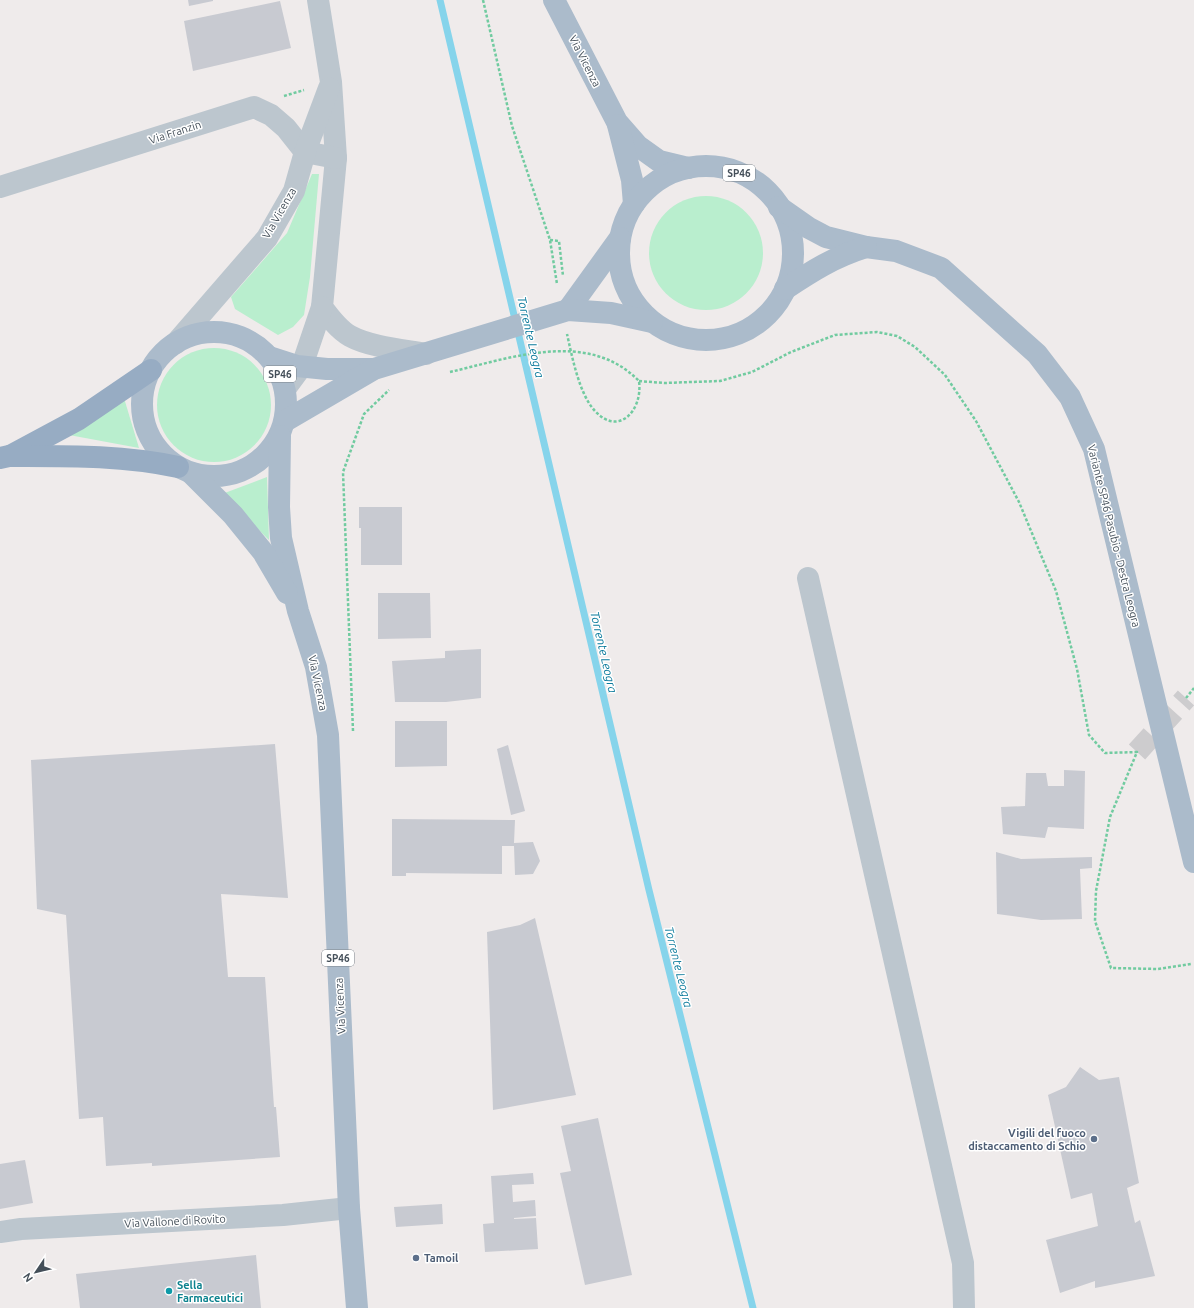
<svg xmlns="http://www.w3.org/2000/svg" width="1194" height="1308" font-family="Ubuntu,sans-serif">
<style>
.green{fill:#b9eece}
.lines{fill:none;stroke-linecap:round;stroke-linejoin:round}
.stream{stroke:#86d4eb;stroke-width:7}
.building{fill:#c8cad1}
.minor-tunnel{stroke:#cdccce;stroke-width:22;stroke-dasharray:22 11;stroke-linecap:butt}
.path{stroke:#71cba0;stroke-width:2.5;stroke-dasharray:3 2;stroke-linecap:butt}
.minor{stroke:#bcc6ce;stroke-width:22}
.primary{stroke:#abbbcb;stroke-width:22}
.trunk{stroke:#97acc3;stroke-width:22}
.service-dot{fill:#5c6f8a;stroke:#fff;stroke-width:1.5}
.culture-dot{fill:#0f9aa8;stroke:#fff;stroke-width:1.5}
.labels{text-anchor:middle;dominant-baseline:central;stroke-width:3;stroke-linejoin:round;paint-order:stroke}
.shield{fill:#fff;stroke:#7c848b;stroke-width:1}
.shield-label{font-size:10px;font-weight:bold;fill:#444f59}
.street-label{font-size:11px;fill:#444f59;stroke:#fff}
.service-label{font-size:11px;font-weight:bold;fill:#4e5e75;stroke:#fff;text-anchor:end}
.culture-label{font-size:11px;font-weight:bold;fill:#0d838f;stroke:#fff;text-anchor:start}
.water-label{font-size:12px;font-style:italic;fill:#0d7b9c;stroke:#fff}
</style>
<rect width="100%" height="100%" fill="#efebeb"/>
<g class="green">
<path d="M312 174H319L310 277 304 315 293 327 278 335 235 309 231 297 287 233Z"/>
<circle cx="706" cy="253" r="57"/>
<circle cx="214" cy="405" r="57"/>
<path d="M124 398 139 448 69 435Z"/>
<path d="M267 477 269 540 222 494Z"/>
</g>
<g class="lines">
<path class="stream" d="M440 0 649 890 753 1308"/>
</g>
<g class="building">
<path d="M188 0H213V1L189 6Z"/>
<path d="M280 1 291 48 193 71 184 21Z"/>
<path d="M359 507H402V565H361V528H359Z"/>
<path d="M378 593H430L431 638 378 639Z"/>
<path d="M481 649V698L446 702H395L392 661 445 658V651Z"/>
<path d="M395 721H447V766L395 767Z"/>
<path d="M275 744 288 898 221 894 228 977H265L274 1107H276L280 1157 152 1166V1163L106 1166 103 1117 79 1119 66 915 37 909 31 760Z"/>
<path d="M508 745 525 811 511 815 497 749Z"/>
<path d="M1064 770 1085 771 1084 829 1048 827 1045 838 1003 834 1001 807 1025 806 1026 773H1046L1048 786H1064Z"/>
<path d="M392 819 515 820 514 843 533 842 540 861 533 874 515 875 514 846H502V874L406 873V876H392Z"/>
<path d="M996 852 1021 859 1092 857V868L1080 869 1082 919 1041 920 997 914Z"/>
<path d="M535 918 576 1095 493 1110 487 932 520 925Z"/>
<path d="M1080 1067 1099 1080 1119 1077 1139 1183 1127 1188 1135 1223 1140 1220 1155 1276 1095 1288V1281L1060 1293 1046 1240 1098 1226 1092 1193 1071 1199 1048 1095 1066 1087Z"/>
<path d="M598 1118 632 1275 585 1285 560 1173 571 1171 561 1126Z"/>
<path d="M25 1160 33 1203 0 1209V1164Z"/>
<path d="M533 1173 534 1184 512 1185 513 1202 535 1200 536 1216 514 1218V1219L536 1218 538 1249 485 1252 483 1224 494 1223 491 1176Z"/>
<path d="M442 1204 443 1224 396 1227 394 1207Z"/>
<path d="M256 1255 261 1308H80L76 1274Z"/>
</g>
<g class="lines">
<path class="minor-tunnel" d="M1137 752 1186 698"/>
<g class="path">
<path d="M483 0 512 126 550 240 557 284"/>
<path d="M284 96 304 90"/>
<path d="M550 240 559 241 563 276"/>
<path d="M450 372C511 358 588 329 639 381 643 410 619 437 595 411 579 394 572 356 567 334"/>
<path d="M639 381 664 383 720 381 752 372 791 352 835 335 877 332 897 336 915 347 945 375 976 421 1019 502 1056 591 1077 669 1089 735 1105 753 1137 752 1110 817 1096 891 1095 921 1111 968 1158 969 1191 964"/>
<path d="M1186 698 1194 688"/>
<path d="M353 731 343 472 364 414 389 390"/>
</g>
<g class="minor">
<path d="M318 0 331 82 336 158 322 307C330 318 339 330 350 336 370 347 404 350 426 354"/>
<path d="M0 187 254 107 271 115 286 128 305 152 336 158"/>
<path d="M176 343 267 238 294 191 305 152 329 88"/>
<path d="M285 389 302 366 322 307"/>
<path d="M808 578 963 1263 964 1308"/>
<path d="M0 1232 21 1229 283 1215 349 1208"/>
</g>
<g class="primary">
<path d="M554 0 617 122 638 146 659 161 688 168"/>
<path d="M618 125 632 180 634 204"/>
<circle cx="706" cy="253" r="87"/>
<path d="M779 207 809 228 826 237 866 247 896 251 941 268 1037 354 1070 397 1094 449 1194 862"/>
<path d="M785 289C812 271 834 257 866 247"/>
<path d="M568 310 620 238"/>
<circle cx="214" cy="404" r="72"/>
<path d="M269 357 297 366 327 369H373"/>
<path d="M285 421 374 369 568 310 611 313 652 322"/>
<path d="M280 436 279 507 281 538 298 611 316 667 328 735 349 1208 357 1308"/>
<path d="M191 473 233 515 263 552 287 593"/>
</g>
<g class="trunk">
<path d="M12 455 79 419 151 370"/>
<path d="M0 458 9 456C66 456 122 455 178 467"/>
</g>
</g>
<g class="service-dot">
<circle cx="1094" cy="1139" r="4"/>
<circle cx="416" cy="1258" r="4"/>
</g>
<circle class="culture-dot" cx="169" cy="1291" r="4"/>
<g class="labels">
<g class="shield">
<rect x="723" y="165" width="32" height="16" rx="3"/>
<rect x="264" y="366" width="32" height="16" rx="3"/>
<rect x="322" y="950" width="32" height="16" rx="3"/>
</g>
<g class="shield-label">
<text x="739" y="173">SP46</text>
<text x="280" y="374">SP46</text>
<text x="338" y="958">SP46</text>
</g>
<g class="street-label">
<text transform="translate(585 61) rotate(63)">Via Vicenza</text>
<text transform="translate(175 132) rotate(-18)">Via Franzin</text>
<text transform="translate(279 213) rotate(-60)">Via Vicenza</text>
<text transform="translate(1114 536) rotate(76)">Variante SP46 Pasubio - Destra Leogra</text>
<text transform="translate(318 683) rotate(78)">Via Vicenza</text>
<text transform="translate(340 1006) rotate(-93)">Via Vicenza</text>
<text transform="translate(175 1221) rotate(-3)">Via Vallone di Rovito</text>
</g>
<g class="service-label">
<text x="1086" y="1133">Vigili del fuoco<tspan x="1086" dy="13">distaccamento di Schio</tspan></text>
<text x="424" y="1258" text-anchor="start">Tamoil</text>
</g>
<g class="culture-label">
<text x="177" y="1285">Sella<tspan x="177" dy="13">Farmaceutici</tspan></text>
</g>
<g class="water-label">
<text transform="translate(531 337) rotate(77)">Torrente Leogra</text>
<text transform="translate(604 652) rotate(77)">Torrente Leogra</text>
<text transform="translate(679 967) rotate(76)">Torrente Leogra</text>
</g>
</g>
<g transform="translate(36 1272) rotate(235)" stroke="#ffffff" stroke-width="3" paint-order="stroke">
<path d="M0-3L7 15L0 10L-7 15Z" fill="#444f59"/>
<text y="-6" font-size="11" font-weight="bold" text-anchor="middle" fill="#444f59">N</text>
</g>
</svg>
